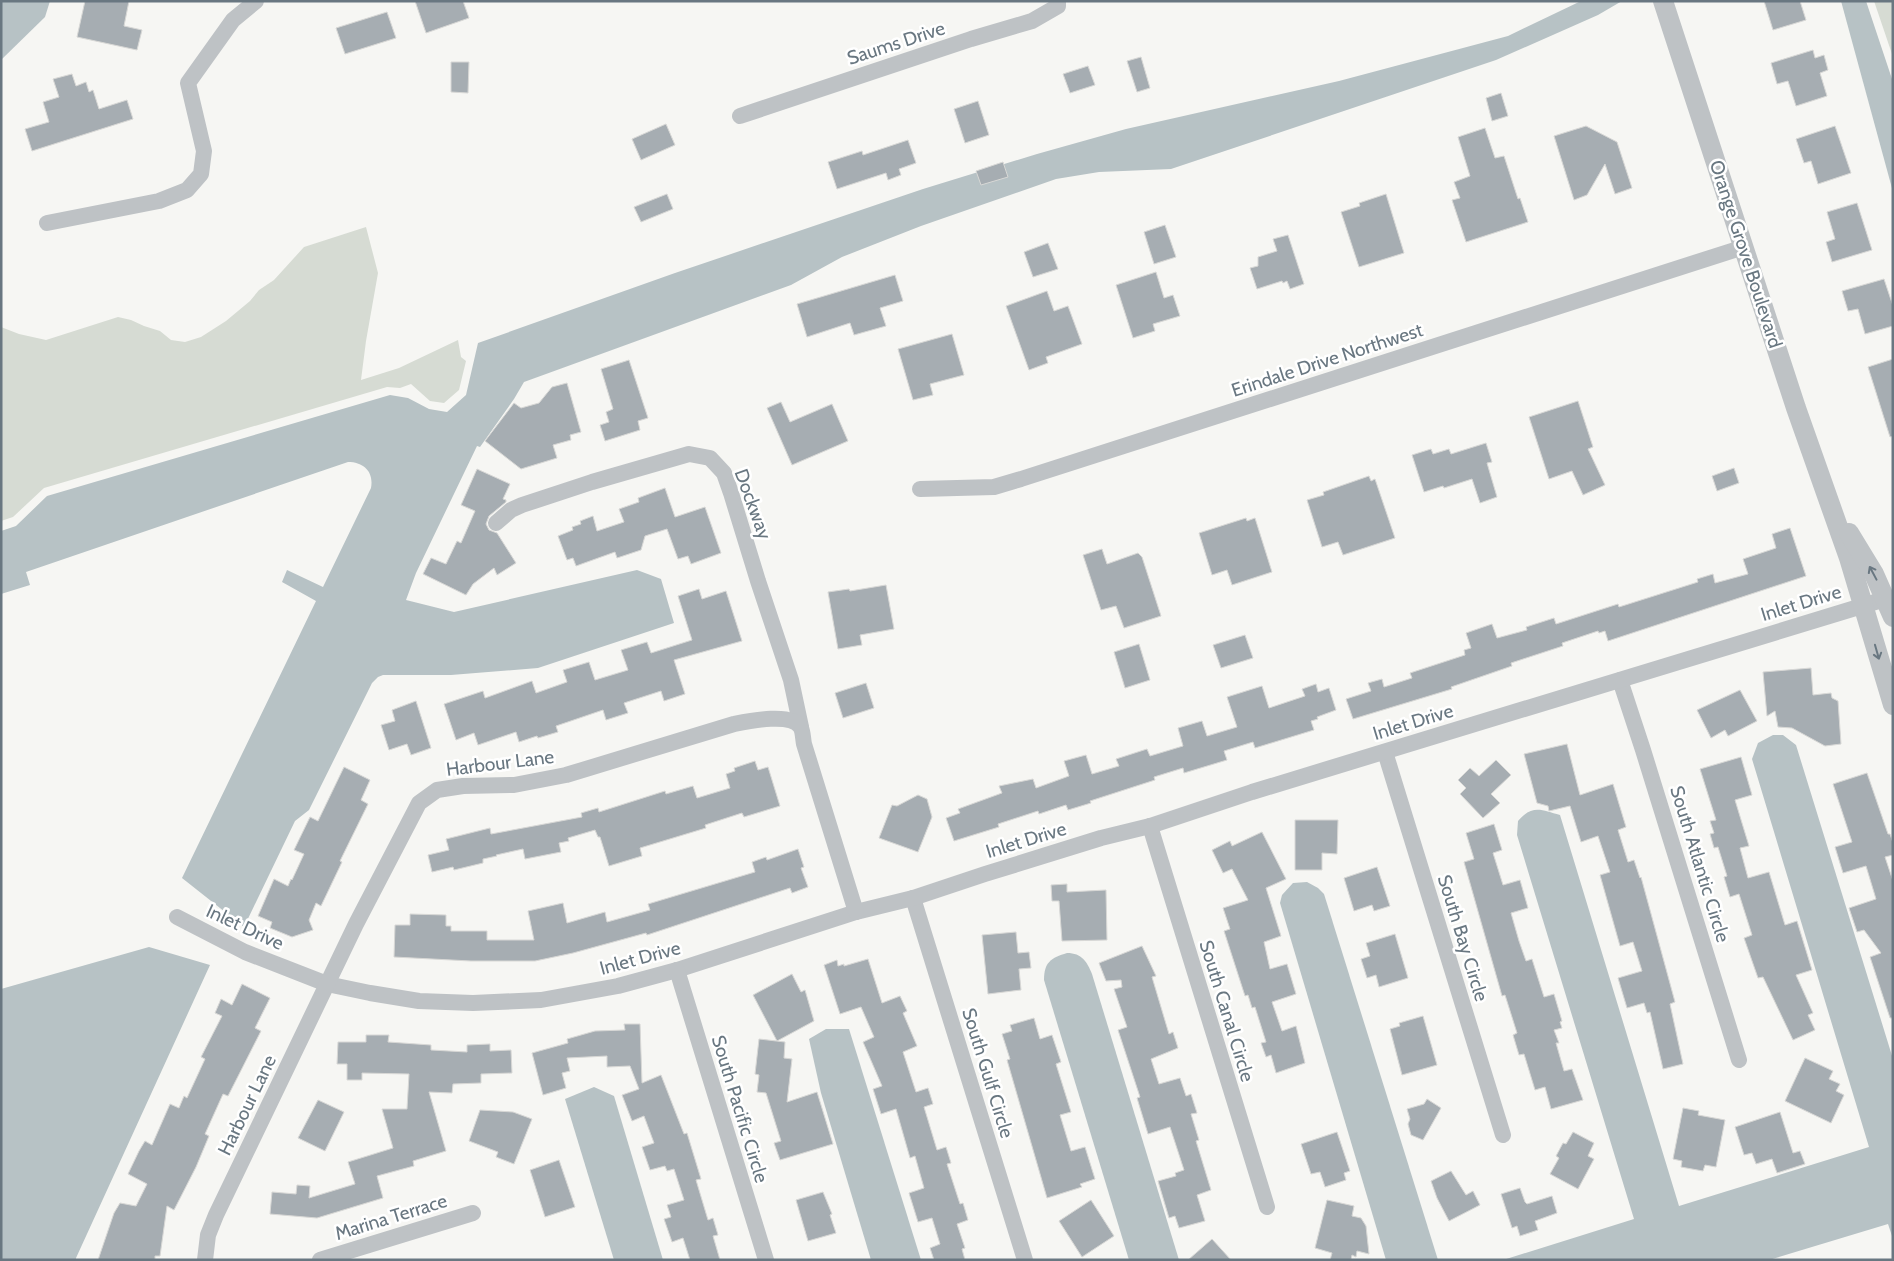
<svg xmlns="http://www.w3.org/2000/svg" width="1894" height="1261" font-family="Cabin,sans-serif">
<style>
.green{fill:#d6dbd3}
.water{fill:#b7c2c5}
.building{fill:#a6adb2;stroke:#d8d8d6}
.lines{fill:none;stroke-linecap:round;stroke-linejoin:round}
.minor{stroke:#bec2c5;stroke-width:16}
.tertiary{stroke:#bec2c5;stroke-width:20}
.oneway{stroke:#697781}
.labels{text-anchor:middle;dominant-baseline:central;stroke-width:5;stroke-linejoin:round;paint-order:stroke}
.street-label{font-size:19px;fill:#697781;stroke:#fff}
</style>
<rect width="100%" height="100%" fill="#f6f6f3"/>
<g class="green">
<path d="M1874 1H1893V57Z"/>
<path d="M366 227 378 273 366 341 361 380 399 368 458 340 461 357 466 361 459 390 444 403 430 401 411 384 400 388 387 387 44 488 13 517 1 521V327L19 334 46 340 118 317 131 320 144 326 160 331 171 340 185 342 201 337 226 321 250 301 259 290 274 280 304 247Z"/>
</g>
<g class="water">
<path d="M1 1H50L45 17 1 60Z"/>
<path d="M1581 1H1622L1598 15 1496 60 1171 169 1099 172 1056 179 921 226 842 257 791 285 524 382 514 399 480 447 477 446 416 573 406 600 454 612 637 570 661 579 674 623 538 668 451 675H383L378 677 372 683 309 810 295 821 244 927 182 878 316 601 282 582 287 570 323 587 371 488C374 472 364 462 348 462L26 572 30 585 1 594V531L16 526 47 496 390 395 408 398 429 409 447 412 466 395 478 343 675 273 923 189 1037 154 1126 129 1339 81 1508 36Z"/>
<path d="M1841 1H1866L1893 82V192Z"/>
<path d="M1773 735H1783L1796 745 1893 1059V1239L1888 1224 1769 1260H1503L1634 1219 1517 835 1518 821C1532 804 1542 810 1560 815L1679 1206 1869 1147 1752 759 1758 743Z"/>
<path d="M1307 882 1318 888 1324 894 1438 1260H1386L1280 903 1282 895 1293 883Z"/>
<path d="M149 947 210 965 76 1258V1260H1V989Z"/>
<path d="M1067 953C1082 953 1087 962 1092 974L1179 1260H1129L1044 980C1044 962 1051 958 1067 953Z"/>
<path d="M826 1029H849L921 1260H871L821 1093 809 1039Z"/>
<path d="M594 1087 614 1096 663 1260H614L565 1099Z"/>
</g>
<g class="building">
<path d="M85 1H129L124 26 142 30 137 50 77 37Z"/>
<path d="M415 1H463L469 18 426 33Z"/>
<path d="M1764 1H1800L1806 20 1773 30Z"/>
<path d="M387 12 396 38 345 54 336 28Z"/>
<path d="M1813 50 1815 58 1824 55 1828 70 1820 73 1827 96 1796 106 1788 81 1777 84 1771 63Z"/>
<path d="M1141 57 1150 88 1137 92 1127 61Z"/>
<path d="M451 62H469L468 93 451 92Z"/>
<path d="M1088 66 1095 85 1070 93 1063 74Z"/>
<path d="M72 74 76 86 86 82 89 92 93 90 99 109 127 100 133 119 32 151 25 129 49 122 43 102 59 97 53 79Z"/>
<path d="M1501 93 1508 116 1492 121 1486 98Z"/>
<path d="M978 101 989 135 965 143 954 109Z"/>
<path d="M666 124 675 145 641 160 632 139Z"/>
<path d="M1586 126 1617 142 1632 188 1615 194 1605 164 1587 195 1574 200 1554 136Z"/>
<path d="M1835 126 1851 173 1818 184 1811 161 1804 163 1796 139Z"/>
<path d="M1485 128 1495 158 1504 156 1518 199 1520 198 1528 222 1466 242 1452 200 1460 198 1454 182 1470 176 1458 137Z"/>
<path d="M908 140 916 163 899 169 901 175 888 180 886 173 837 189 828 162 862 151 863 155Z"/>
<path d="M1003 162 1008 177 981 185 976 171Z"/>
<path d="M667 194 673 209 641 222 634 207Z"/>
<path d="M1386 194 1404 253 1359 267 1341 212 1360 206 1359 203Z"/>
<path d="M1857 203 1872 250 1832 262 1826 242 1835 239 1827 212Z"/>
<path d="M1165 225 1176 257 1154 264 1144 232Z"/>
<path d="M1288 235 1304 284 1290 289 1287 281 1283 283 1282 281 1257 289 1250 268 1258 266V257L1277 251 1273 239Z"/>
<path d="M1048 243 1058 269 1033 277 1024 252Z"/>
<path d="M1156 272 1164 298 1173 295 1180 316 1153 324 1155 331 1133 338 1116 285Z"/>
<path d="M895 275 903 301 880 308 886 326 854 335 850 323 807 337 797 304Z"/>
<path d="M1884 279 1893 306V326L1865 334 1858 309 1848 311 1842 291Z"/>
<path d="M1047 291 1054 311 1068 306 1082 344 1046 357 1048 363 1029 370 1006 306Z"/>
<path d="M952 334 964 375 930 384 933 395 913 400 898 349Z"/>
<path d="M1893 359V436L1890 437 1868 367Z"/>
<path d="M629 360 648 418 638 421 640 430 605 441 600 425 609 422 606 412 613 409 601 369Z"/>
<path d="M567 383 581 432 570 435 571 440 553 445 557 458 521 469 485 441 514 403 521 408 539 403 552 387Z"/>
<path d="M1578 401 1593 447 1588 449 1605 485 1583 495 1572 471 1549 479 1529 417Z"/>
<path d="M781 402 790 422 832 404 848 441 792 465 767 408Z"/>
<path d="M1486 443 1492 462 1487 463 1497 497 1480 503 1472 479 1444 488 1443 486 1424 492 1412 455 1431 449 1433 454 1449 449 1451 454Z"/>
<path d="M1734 468 1739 483 1717 491 1712 476Z"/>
<path d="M477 469 510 484 503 499 506 500V502L489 516 486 524 489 530 497 533 516 563 497 575 494 568 473 584 466 595 423 574 431 558 446 564 457 541 461 543 475 511 461 505Z"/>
<path d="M1369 476 1371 481 1375 479 1395 538 1343 555 1338 542 1322 547 1307 500 1324 495 1323 492Z"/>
<path d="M665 488 675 517 705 507 721 553 691 564 688 556 678 559 667 529 645 536 641 550 617 558 615 552 576 566 573 558 567 560 558 536 573 530 572 527 581 524 580 521 593 516 597 531 624 522 619 509 639 502 638 498Z"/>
<path d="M1246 518 1247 521 1255 518 1272 572 1232 585 1227 570 1212 575 1199 533Z"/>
<path d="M1790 528 1806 576 1608 641 1605 631 1599 633 1598 631 1562 643 1563 646 1511 663 1512 666 1451 687 1452 689 1353 719 1346 699 1371 691 1368 683 1382 679 1384 687 1412 678 1410 673 1465 655 1464 650 1471 648 1466 633 1492 624 1497 638 1527 630 1526 627 1554 618 1556 624 1618 604 1619 607 1698 582 1697 579 1713 574 1715 583 1748 574 1743 559 1776 548 1772 534Z"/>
<path d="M1102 549 1107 564 1138 553 1142 557 1161 616 1124 628 1116 606 1101 610 1083 555Z"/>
<path d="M886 585 894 629 860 635 862 645 838 649 828 592 849 589 850 591Z"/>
<path d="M699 589 702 599 726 591 742 641 674 660 685 694 664 701 661 691 624 703 628 713 606 720 603 710 556 726 558 732 538 738 537 736 519 742 516 732 478 745 474 733 456 740 444 704 483 691 485 698 532 681 536 693 567 682 563 670 589 662 595 680 628 670 621 650 647 642 651 653 692 640 678 596Z"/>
<path d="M1245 635 1253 658 1221 668 1213 645Z"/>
<path d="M1139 644 1150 680 1125 688 1114 652Z"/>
<path d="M1811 668 1813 695 1831 693 1832 698 1838 701 1841 744 1825 746 1792 728 1778 727 1775 711 1767 716 1763 672Z"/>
<path d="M866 683 874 708 843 718 835 693Z"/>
<path d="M1316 684 1318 692 1329 688 1336 710 1317 717 1318 719 1311 721 1314 730 1255 748 1253 742 1224 751 1227 760 1184 773 1183 768 1154 777 1155 780 1090 801 1091 803 1068 810 1066 805 1039 814 1038 811 998 824 999 827 954 841 946 818 960 813 958 809 1002 793 999 786 1033 779 1036 788 1069 776 1064 761 1086 755 1092 774 1119 766 1116 759 1147 749 1150 756 1183 746 1178 728 1202 721 1207 736 1237 727 1227 697 1262 686 1269 708 1305 696 1302 689Z"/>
<path d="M1740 690 1757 721 1728 736 1725 730 1711 738 1697 710Z"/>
<path d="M416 701 431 748 411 755 407 744 389 750 381 725 395 721 392 710Z"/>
<path d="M1567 744 1580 795 1613 784 1626 827 1618 830 1628 862 1634 860 1640 878 1641 877 1675 1002 1670 1004 1683 1064 1663 1069 1650 1012 1647 1013 1644 1003 1627 1008 1618 978 1642 971 1633 942 1620 946 1600 875 1610 872 1598 836 1581 842 1570 806 1549 811 1548 806 1537 803 1524 754Z"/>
<path d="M1741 757 1752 795 1735 800 1749 846 1740 848 1748 878 1769 872 1785 925 1797 921 1812 970 1796 975 1813 1013 1808 1015 1815 1030 1793 1040 1763 977 1758 978 1744 938 1752 935 1739 894 1730 897 1724 877 1727 876 1718 847 1714 848 1710 834 1714 833 1710 821 1716 820 1700 769Z"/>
<path d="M1496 760 1511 775 1491 794 1500 803 1483 818 1460 794 1466 788 1458 780 1470 768 1479 776Z"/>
<path d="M755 761 758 770 768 767 780 806 744 817 742 813 705 825 706 828 640 848 642 856 609 866 600 837H598L595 830 568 838 569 841 559 843 561 852 525 859 523 849 496 855 497 856 483 859V863L454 870 453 867 432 872 428 855 449 850 446 839 490 828 491 834 582 817 581 813 598 808 599 812 665 791 666 794 693 786 697 798 730 788 726 774 735 771 734 768Z"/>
<path d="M344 767 370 780 361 800 368 804 340 861 342 862 321 906 316 903 309 920 313 930 292 937 270 928 272 922 258 916 274 879 288 886 291 879 292 880 304 854 294 850 310 817 318 821Z"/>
<path d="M1867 773 1888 834H1890L1893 843V855L1885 857 1893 881V1018H1890L1870 957 1881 953 1864 930 1857 932 1849 908 1876 899 1866 866 1843 873 1835 847 1852 842 1833 784Z"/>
<path d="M918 795 927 799 932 817 918 852 879 838 892 805 897 806Z"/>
<path d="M1295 820H1338L1337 854 1322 853V870H1295Z"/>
<path d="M1494 824 1502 850 1493 853 1503 885 1520 880 1528 908 1511 913 1519 941 1526 961 1532 959 1544 997 1554 994 1562 1021 1560 1022 1562 1028 1554 1030 1559 1043H1556L1564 1071 1572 1069 1583 1100 1551 1109 1545 1087 1535 1090 1524 1054 1519 1055 1513 1035 1517 1033 1505 995 1502 996 1464 862 1474 859 1466 833Z"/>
<path d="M1262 832 1286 879 1266 888 1281 936 1264 942 1270 969 1287 964 1296 994 1272 1002 1282 1031 1296 1026 1305 1063 1276 1073 1271 1055 1266 1057 1261 1043 1266 1042 1255 1007 1252 1008 1248 995 1245 996 1224 931 1230 929 1223 908 1248 900 1232 869 1223 873 1212 850 1230 841 1232 846Z"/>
<path d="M798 849 804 867 801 868 808 887 792 893 790 888 647 935 646 933 573 953 535 961H471L394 957 395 925H410V914L446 915V926H451V931H487V940H534L528 911 563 903 567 923 605 912 607 922 650 910 648 904 755 872 752 862 766 857 767 860Z"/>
<path d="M1377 867 1390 906 1374 911 1372 905 1354 911 1344 878Z"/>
<path d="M1067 884V892L1106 890 1107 940 1062 941 1059 901H1052L1051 885Z"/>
<path d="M1016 932 1018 953 1029 952 1031 968 1019 969 1021 990 988 994 982 935Z"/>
<path d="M1395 934 1408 978 1379 987 1376 975 1367 978 1361 959 1370 956 1366 943Z"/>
<path d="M1142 946 1156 976 1152 977 1169 1034 1173 1032 1178 1048 1151 1059 1159 1084 1180 1078 1186 1096 1191 1094 1197 1113 1191 1114 1199 1140 1196 1141 1211 1190 1197 1195 1205 1221 1179 1228 1175 1216 1169 1218 1158 1181 1176 1176 1175 1173 1184 1170 1170 1127 1148 1134 1137 1098 1140 1097 1118 1030 1127 1027 1114 989 1122 987 1121 980 1106 981 1099 963Z"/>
<path d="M868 959 882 1003 900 996 907 1011 903 1013 917 1046 903 1052 916 1092 928 1088 933 1104 924 1107 937 1150 946 1147 951 1163 947 1164 960 1204 963 1203 968 1220 957 1224 965 1248 962 1249 965 1260H934L930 1248 940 1244 932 1218 918 1222 909 1193 924 1188 915 1156 910 1158 896 1109 881 1114 873 1089 882 1086 863 1042 874 1037 861 1007 840 1014 824 965 837 960 838 966 844 964V966Z"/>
<path d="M792 974 801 992 805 990 814 1021 777 1041 753 995Z"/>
<path d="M242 984 270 998 255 1028 261 1031 228 1096 223 1094 205 1134 209 1136 196 1167 174 1210 167 1206 160 1256H155V1260H98L114 1213 120 1203 136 1206 147 1184 128 1174 139 1151 145 1141 152 1145 170 1104 179 1108 184 1096 187 1098 205 1059 201 1057 222 1016 215 1013 221 999 232 1005Z"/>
<path d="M1423 1016 1437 1065 1402 1075 1390 1029 1400 1026 1399 1023Z"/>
<path d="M1034 1018 1040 1039 1052 1035 1061 1062 1056 1064 1071 1112 1060 1115 1071 1151 1085 1147 1095 1179 1080 1184 1082 1187 1047 1198 1007 1060 1010 1059 1002 1034 1012 1031 1010 1025Z"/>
<path d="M624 1024H640L642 1083 661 1075 684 1134 687 1133 701 1179 696 1180 708 1220 713 1218 718 1235 713 1236 720 1260H690L683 1238 672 1242 664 1219 671 1217 667 1205 684 1200 674 1169 667 1171 665 1166 650 1170 642 1147 654 1143 644 1116 632 1121 622 1095 639 1089 630 1066 607 1067V1056L567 1058 570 1071 562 1073 566 1088 543 1095 532 1053 568 1043 567 1039 595 1031 625 1030Z"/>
<path d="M366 1035H389L388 1042 431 1045V1050L467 1052V1045L490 1044V1051L511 1050 512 1073 481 1074V1083L453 1084 452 1093 429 1092 446 1151 413 1161 414 1166 377 1176 383 1198 317 1218 270 1214 272 1192 296 1194 297 1185 310 1186 309 1198 355 1184 348 1162 393 1148 382 1109H407L409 1074 362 1073V1080H347V1064H337L338 1042H366Z"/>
<path d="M759 1039 785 1042 784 1058 792 1059 787 1102 817 1092 833 1144 780 1160 774 1143 781 1141 766 1093 757 1092 759 1075 755 1074Z"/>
<path d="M1805 1058 1833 1071 1829 1079 1840 1084 1836 1091 1844 1095 1831 1123 1785 1101Z"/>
<path d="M1427 1099 1441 1108 1423 1140 1411 1135 1408 1124 1410 1119 1407 1109 1424 1104Z"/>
<path d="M318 1100 344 1112 325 1151 298 1138Z"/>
<path d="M1683 1108 1699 1111 1698 1115 1725 1120 1716 1167 1705 1165 1703 1171 1681 1167 1682 1161 1673 1159Z"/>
<path d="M480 1110 513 1112 532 1119 514 1164 496 1157 498 1152 469 1141Z"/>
<path d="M1780 1112 1793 1153 1800 1151 1805 1164 1777 1173 1772 1159 1756 1164 1752 1153 1744 1155 1735 1127Z"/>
<path d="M1337 1132 1350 1171 1344 1173 1346 1180 1325 1187 1320 1172 1311 1174 1301 1144Z"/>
<path d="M1573 1132 1594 1143 1588 1156 1594 1159 1578 1189 1550 1174 1559 1158 1556 1156 1563 1143 1566 1144Z"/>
<path d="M559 1160 575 1207 545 1217 530 1170Z"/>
<path d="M1451 1171 1466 1195 1473 1191 1480 1205 1449 1221 1437 1198 1431 1181Z"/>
<path d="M1520 1188 1525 1202 1527 1204 1552 1196 1557 1213 1535 1221 1538 1230 1520 1236 1517 1226 1512 1228 1501 1194Z"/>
<path d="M823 1192 832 1214 830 1215 836 1233 808 1241 796 1200Z"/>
<path d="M1091 1200 1114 1236 1082 1257 1059 1221Z"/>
<path d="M1327 1200 1354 1206 1352 1216 1361 1218 1366 1226 1369 1254 1357 1251 1356 1257 1352 1255 1351 1260H1330L1332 1253 1315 1248Z"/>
<path d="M1212 1239 1231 1260H1188Z"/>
</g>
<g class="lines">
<g class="minor">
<path d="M740 116 971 39 1032 21 1058 6V1"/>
<path d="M47 223 159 201 187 190 201 174 204 151 188 83 233 20 256 1"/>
<path d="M920 489 994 487 1021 479 1744 247"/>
<path d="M496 523 511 510 522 505 592 482 689 454 710 458 724 473 731 493 758 581 791 680 801 727"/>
<path d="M1620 680 1643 750 1739 1060"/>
<path d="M1385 752 1503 1135"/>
<path d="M1150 826 1267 1207"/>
<path d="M913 898 1025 1260"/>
<path d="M177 917 245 952 327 984 370 993 419 1001 473 1003 541 1000 618 986 677 970 856 912 913 898 985 874 1101 838 1150 826 1252 792 1885 599"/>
<path d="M677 970 766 1260"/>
<path d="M205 1260 208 1235 216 1215 356 924 419 803 437 790 463 786 514 785 566 775 734 724C749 721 793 712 801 728 803 732 803 739 804 744L856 912"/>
<path d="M320 1260 473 1213"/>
</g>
<g class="tertiary">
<path d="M1663 1 1796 408 1849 558 1893 705"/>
<path d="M1849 533 1874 574 1893 617"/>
</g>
</g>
<defs><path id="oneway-shaft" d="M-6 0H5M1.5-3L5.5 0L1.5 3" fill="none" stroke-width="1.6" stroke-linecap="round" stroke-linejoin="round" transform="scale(1.25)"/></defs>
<g class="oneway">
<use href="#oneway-shaft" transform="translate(1873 573) rotate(-118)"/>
<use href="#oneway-shaft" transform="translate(1877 652) rotate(74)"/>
</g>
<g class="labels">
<g class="street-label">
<text transform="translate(896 43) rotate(-18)">Saums Drive</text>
<text transform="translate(1746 254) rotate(72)">Orange Grove Boulevard</text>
<text transform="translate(1327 360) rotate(-18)">Erindale Drive Northwest</text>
<text transform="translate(753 504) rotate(70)">Dockway</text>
<text transform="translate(1801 603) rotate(-17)">Inlet Drive</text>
<text transform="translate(1413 722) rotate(-17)">Inlet Drive</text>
<text transform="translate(500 763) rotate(-7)">Harbour Lane</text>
<text transform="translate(1026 840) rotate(-17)">Inlet Drive</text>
<text transform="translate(1700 864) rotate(73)">South Atlantic Circle</text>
<text transform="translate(245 927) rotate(25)">Inlet Drive</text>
<text transform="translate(1463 938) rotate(73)">South Bay Circle</text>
<text transform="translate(640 958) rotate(-15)">Inlet Drive</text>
<text transform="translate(1227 1011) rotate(73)">South Canal Circle</text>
<text transform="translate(988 1073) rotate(73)">South Gulf Circle</text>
<text transform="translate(247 1105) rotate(-64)">Harbour Lane</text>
<text transform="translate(740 1109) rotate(73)">South Pacific Circle</text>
<text transform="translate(391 1217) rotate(-17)">Marina Terrace</text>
</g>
</g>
<rect width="1894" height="1261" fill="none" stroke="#697781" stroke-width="5"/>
</svg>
